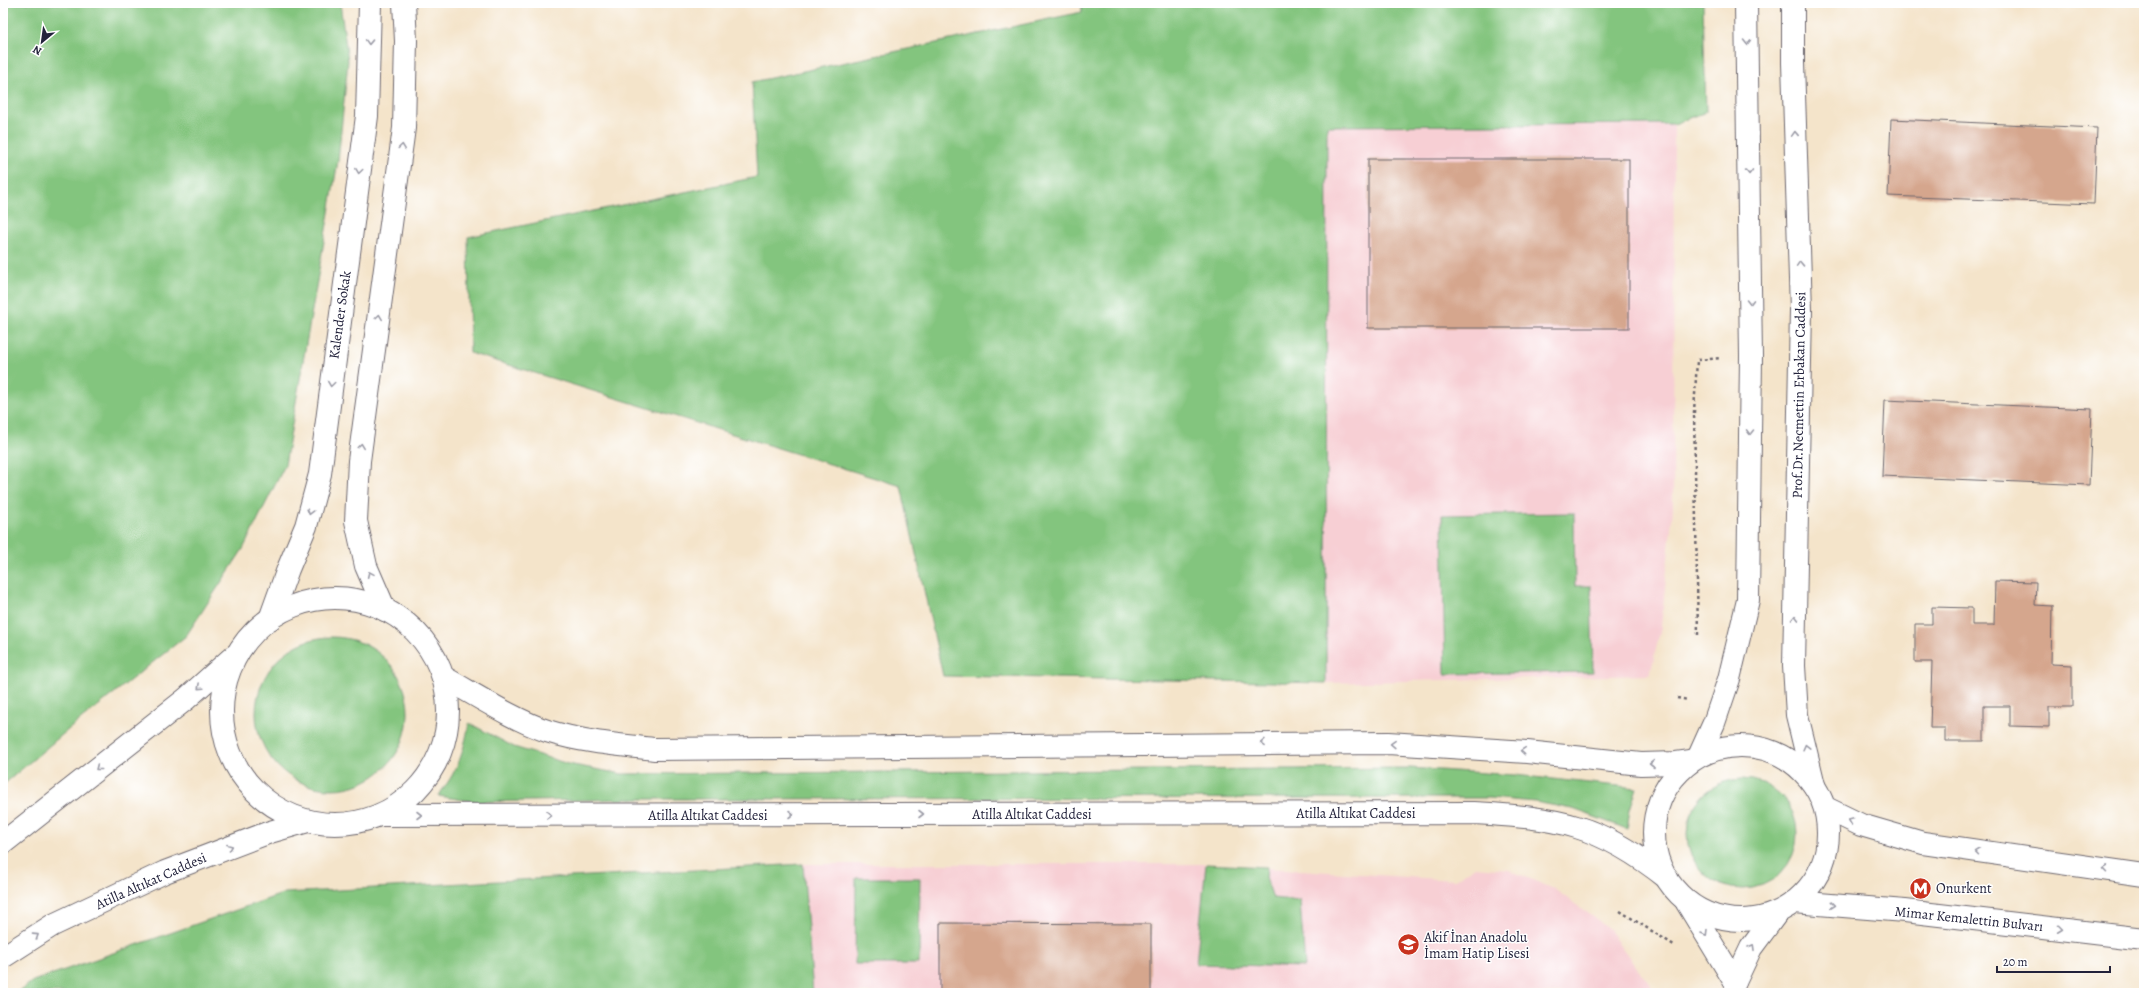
<svg xmlns="http://www.w3.org/2000/svg" width="2147" height="996" font-family="Alegreya,serif">
<style>
.built{fill:#f7cfd4}
.green{fill:#83c57e;stroke:#52745c}
.building{fill:#d5a68d}
.lines{fill:none;stroke-linecap:round;stroke-linejoin:round}
.tertiary-casing{stroke:#6c666d;stroke-width:24}
.secondary-casing{stroke:#6c666d;stroke-width:24}
.path{stroke:#6c666d;stroke-width:2.5;stroke-dasharray:3 3;stroke-linecap:butt}
.tertiary{stroke:#fff;stroke-width:22}
.secondary{stroke:#fff;stroke-width:22}
.oneway{stroke:#9c9ca7}
.labels{text-anchor:middle;dominant-baseline:central;stroke-width:3;stroke-linejoin:round;paint-order:stroke}
.street-label{font-size:14px;fill:#22223b;stroke:#fff}
.poi-label{font-size:14px;fill:#22223b;stroke:#fff;text-anchor:start}
</style>
<rect width="100%" height="100%" fill="#fff"/>
<filter id="ink" filterUnits="userSpaceOnUse"><feTurbulence type="fractalNoise" baseFrequency=".025" numOctaves="2"/><feDisplacementMap in="SourceGraphic" scale="8" xChannelSelector="R" yChannelSelector="G"/><feConvolveMatrix kernelMatrix="1 2 1 2 8 2 1 2 1" color-interpolation-filters="sRGB"/></filter>
<filter id="wash" filterUnits="userSpaceOnUse"><feTurbulence type="fractalNoise" baseFrequency=".012" numOctaves="4" result="noise"/><feDisplacementMap in="SourceGraphic" scale="16" xChannelSelector="R" yChannelSelector="G"/><feGaussianBlur stdDeviation="0.9" result="paint"/><feColorMatrix in="noise" values="0 0 0 0 0 0 0 0 0 0 0 0 0 0 0 0 0 1.4 0 .05"/><feComposite in="paint" operator="in"/></filter>
<g filter="url(#wash)">
<rect width="100%" height="100%" fill="#f4e4ca"/>
<g class="built">
<path d="M1674 124 1673 509 1661 627 1650 675 1326 683 1327 126Z"/>
<path d="M803 864H1206L1454 880 1475 867 1509 870 1554 889 1606 926 1653 989V993H813Z"/>
</g>
<g class="green">
<path d="M3 3H340L348 61 338 161 285 465 243 549 186 636 69 729 3 785Z"/>
<path d="M1081 3H1703L1706 112 1674 124 1327 126 1326 683 943 676 901 486 470 353 468 237 757 177 752 82 1082 12Z"/>
<path d="M1574 513 1575 586H1591L1593 672 1445 674 1442 515Z"/>
<circle cx="332" cy="713" r="76"/>
<path d="M469 723 514 747 568 764 622 774 1410 768 1515 775 1637 788 1630 809 1627 829 1573 809 1535 802 1490 798 639 799 476 802 438 796C458 770 463 755 469 723Z"/>
<circle cx="1742" cy="834" r="55"/>
<path d="M803 864 813 993H17L33 981 285 893Z"/>
<path d="M1206 864 1267 867 1266 878 1273 898 1300 901 1305 967 1196 964Z"/>
<path d="M856 878H920L919 964H855Z"/>
</g>
<g id="blocks">
<g class="building">
<path d="M1891 119 2097 128 2094 204 1888 196Z"/>
<rect x="1368" y="159" width="261" height="169"/>
<path d="M1885 400 2092 409 2089 485 1882 476Z"/>
<path d="M1995 581 2036 582 2035 605 2052 606 2051 664 2072 665V707H2049V727L2010 726V706H1984V741H1945V728H1930L1932 662H1915V624H1932V607L1972 608V625H1994Z"/>
<path d="M940 923 1151 924V993H940Z"/>
</g>
</g>
</g>
<g filter="url(#ink)">
<use href="#blocks" fill-opacity="0" stroke="#6c666d" stroke-width="1"/>
<g class="lines">
<defs>
<g id="tertiary">
<circle cx="335" cy="711" r="113"/>
<path d="M385 610 366 566 356 521 359 461 404 128 406 41 404 3"/>
<path d="M270 619 288 569 306 526 320 474 367 116 370 3"/>
<path d="M443 677C474 694 514 720 547 731 582 742 619 745 655 749L1388 743 1527 752 1641 764 1676 763 1691 761"/>
<path d="M380 815 1474 813C1559 818 1599 824 1667 878"/>
<path d="M3 843 186 699 234 656"/>
<path d="M3 957 53 925 165 872 270 832 308 821"/>
</g>
<g id="secondary">
<path d="M1793 3V63L1801 310 1794 666 1797 715 1814 785"/>
<circle cx="1741" cy="833" r="87"/>
<path d="M1700 754 1714 723 1729 679 1748 600 1751 356 1746 3"/>
<path d="M1826 808 1861 825 1923 843 2144 875"/>
<path d="M1794 902 1905 911 2144 939"/>
<path d="M1687 903 1735 982"/>
<path d="M1735 982 1751 948 1777 913"/>
</g>
</defs>
<use href="#tertiary" class="tertiary-casing"/>
<use href="#secondary" class="secondary-casing"/>
<g class="path">
<path d="M1698 635 1694 412 1697 360 1721 358"/>
<path d="M1677 698 1688 700"/>
<path d="M1620 911 1674 945"/>
</g>
<use href="#tertiary" class="tertiary"/>
<use href="#secondary" class="secondary"/>
</g>
<defs><path id="oneway-chevron" d="M-2-3.5L2.5 0L-2 3.5" fill="none" stroke-width="1.6" stroke-linecap="round" stroke-linejoin="round"/></defs>
<g class="oneway">
<use href="#oneway-chevron" transform="translate(369 42) rotate(92)"/>
<use href="#oneway-chevron" transform="translate(1747 42) rotate(89)"/>
<use href="#oneway-chevron" transform="translate(1795 134) rotate(-92)"/>
<use href="#oneway-chevron" transform="translate(402 147) rotate(-82)"/>
<use href="#oneway-chevron" transform="translate(359 171) rotate(98)"/>
<use href="#oneway-chevron" transform="translate(1749 172) rotate(89)"/>
<use href="#oneway-chevron" transform="translate(1800 264) rotate(-92)"/>
<use href="#oneway-chevron" transform="translate(1750 302) rotate(89)"/>
<use href="#oneway-chevron" transform="translate(379 317) rotate(-82)"/>
<use href="#oneway-chevron" transform="translate(331 384) rotate(98)"/>
<use href="#oneway-chevron" transform="translate(1750 432) rotate(91)"/>
<use href="#oneway-chevron" transform="translate(361 446) rotate(-82)"/>
<use href="#oneway-chevron" transform="translate(310 512) rotate(105)"/>
<use href="#oneway-chevron" transform="translate(370 574) rotate(-114)"/>
<use href="#oneway-chevron" transform="translate(1795 618) rotate(-89)"/>
<use href="#oneway-chevron" transform="translate(200 687) rotate(138)"/>
<use href="#oneway-chevron" transform="translate(1263 743) rotate(179)"/>
<use href="#oneway-chevron" transform="translate(1393 744) rotate(-178)"/>
<use href="#oneway-chevron" transform="translate(1806 747) rotate(-104)"/>
<use href="#oneway-chevron" transform="translate(1523 751) rotate(-175)"/>
<use href="#oneway-chevron" transform="translate(1652 764) rotate(-180)"/>
<use href="#oneway-chevron" transform="translate(98 768) rotate(142)"/>
<use href="#oneway-chevron" transform="translate(791 814)"/>
<use href="#oneway-chevron" transform="translate(921 814)"/>
<use href="#oneway-chevron" transform="translate(419 815)"/>
<use href="#oneway-chevron" transform="translate(549 815)"/>
<use href="#oneway-chevron" transform="translate(1851 821) rotate(-157)"/>
<use href="#oneway-chevron" transform="translate(230 847) rotate(-21)"/>
<use href="#oneway-chevron" transform="translate(1977 851) rotate(-172)"/>
<use href="#oneway-chevron" transform="translate(2105 869) rotate(-172)"/>
<use href="#oneway-chevron" transform="translate(1833 905) rotate(5)"/>
<use href="#oneway-chevron" transform="translate(2060 929) rotate(7)"/>
<use href="#oneway-chevron" transform="translate(1705 933) rotate(59)"/>
<use href="#oneway-chevron" transform="translate(36 936) rotate(-33)"/>
<use href="#oneway-chevron" transform="translate(1752 947) rotate(-60)"/>
</g>
</g>
<defs>
<symbol id="metro-disc" viewBox="-11 -11 22 22"><circle r="9.5" fill="#c8321e" stroke="#fff"/><path d="M-5.5 5V-5H-3L0 0L3-5H5.5V5H3V-.5L0 4L-3-.5V5Z" fill="#fff"/></symbol>
<symbol id="school-disc" viewBox="-11 -11 22 22"><circle r="9.5" fill="#c8321e" stroke="#fff"/><path d="M0-5L7-2L0 1L-7-2ZM-4 1L0 2.5L4 1V4Q0 6-4 4Z" fill="#fff"/></symbol>
</defs>
<g fill-rule="evenodd">
<use href="#metro-disc" x="1908" y="876" width="25" height="25"/>
<use href="#school-disc" x="1396" y="932" width="25" height="25"/>
</g>
<g class="labels">
<g class="street-label">
<text transform="translate(340 315) rotate(-82)">Kalender Sokak</text>
<text transform="translate(1799 395) rotate(-89)">Prof.Dr.Necmettin Erbakan Caddesi</text>
<text x="1356" y="813">Atilla Altıkat Caddesi</text>
<text x="1032" y="814">Atilla Altıkat Caddesi</text>
<text x="708" y="815">Atilla Altıkat Caddesi</text>
<text transform="translate(151 881) rotate(-24)">Atilla Altıkat Caddesi</text>
<text transform="translate(1969 919) rotate(6)">Mimar Kemalettin Bulvarı</text>
</g>
<g class="poi-label">
<text x="1936" y="888">Onurkent</text>
<text x="1424" y="937">Akif İnan Anadolu<tspan x="1424" dy="16">İmam Hatip Lisesi</tspan></text>
</g>
</g>
<rect width="2147" height="996" fill="none" stroke="#fff" stroke-width="16"/>
<g transform="translate(42 42) rotate(209)" stroke="#ffffff" stroke-width="3" paint-order="stroke">
<path d="M0-3L7 15L0 10L-7 15Z" fill="#22223b"/>
<text y="-6" font-size="11" font-weight="bold" text-anchor="middle" fill="#22223b">N</text>
</g>
<path d="M1997 966v6h113v-6" fill="none" stroke="#22223b" stroke-width="2"/>
<text x="2003" y="966" font-size="12" fill="#22223b" stroke="#ffffff" stroke-width="3" paint-order="stroke">20 m</text>
</svg>
